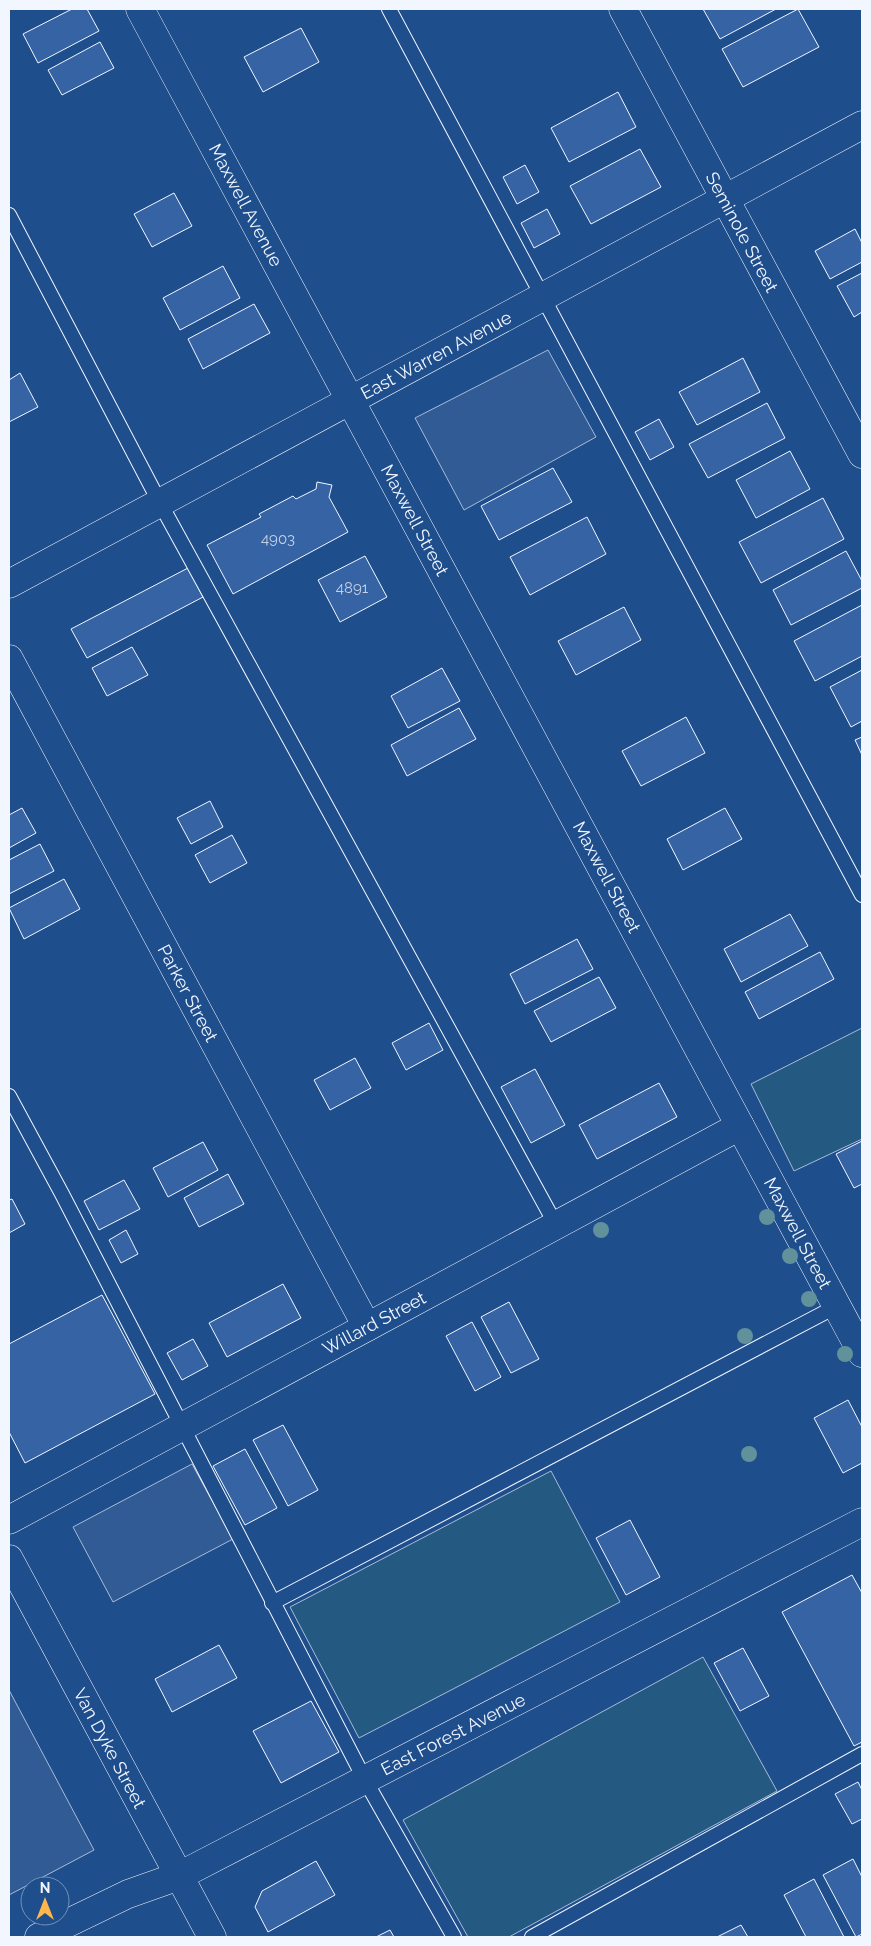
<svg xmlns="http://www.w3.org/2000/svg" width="871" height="1946" font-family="Raleway,sans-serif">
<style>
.green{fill:#245a82;stroke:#a8bbd7}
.parking{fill:#305b95;stroke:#a8bbd7}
.building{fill:#3563a3;stroke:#f2f6ff}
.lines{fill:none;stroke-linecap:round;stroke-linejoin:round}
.service-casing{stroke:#f2f6ff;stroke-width:16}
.minor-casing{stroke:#f2f6ff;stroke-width:29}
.secondary-casing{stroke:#f2f6ff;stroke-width:29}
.service{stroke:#1f4e8c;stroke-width:14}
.minor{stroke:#1f4e8c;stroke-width:28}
.secondary{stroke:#1f4e8c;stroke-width:28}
.tree{fill:#61919a}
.labels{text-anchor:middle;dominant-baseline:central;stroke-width:4;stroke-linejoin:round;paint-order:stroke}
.number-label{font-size:15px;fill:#c3d1e8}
.street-label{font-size:18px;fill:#f2f6ff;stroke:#1f4e8c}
</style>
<rect width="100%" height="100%" fill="#1f4e8c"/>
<g class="green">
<path d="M862 1028V1139L794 1171 751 1084Z"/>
<path d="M551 1471 620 1602 359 1738 290 1607Z"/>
<path d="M703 1657 777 1791 509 1937H468L403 1820Z"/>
</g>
<g class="parking">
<path d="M548 350 596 437 464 510 415 418Z"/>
<path d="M192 1464 233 1539 113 1602 73 1527Z"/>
<path d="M9 1690 94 1850 9 1895Z"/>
</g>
<g class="building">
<path d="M72 9H87L99 31 38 63 23 34Z"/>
<path d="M703 9H776L720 39Z"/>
<path d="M798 9 819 47 743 87 722 49Z"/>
<path d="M301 28 319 62 263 92 244 57Z"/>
<path d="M100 42 114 68 62 95 48 70Z"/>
<path d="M618 92 636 127 569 162 551 128Z"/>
<path d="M640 149 661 187 591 224 570 186Z"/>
<path d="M525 165 539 192 517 204 503 177Z"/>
<path d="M174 193 192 226 152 247 134 214Z"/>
<path d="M547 209 560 234 534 248 521 223Z"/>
<path d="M855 229 862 243V262L830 279 815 251Z"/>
<path d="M223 266 240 298 180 330 163 298Z"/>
<path d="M862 273V312L854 317 837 286Z"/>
<path d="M254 304 270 333 203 369 188 339Z"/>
<path d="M743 358 760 392 697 425 679 392Z"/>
<path d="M20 373 38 407 9 422V380Z"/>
<path d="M767 403 785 438 708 478 689 444Z"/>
<path d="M659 419 674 447 650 460 635 432Z"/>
<path d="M790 451 810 489 756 518 736 480Z"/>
<path d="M553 468 572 502 499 540 481 506Z"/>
<path d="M317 482 332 485 329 497 348 532 233 594 207 545 261 517 259 514 293 496 296 499 316 489Z"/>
<path d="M823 498 844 539 761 583 739 542Z"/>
<path d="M587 517 606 554 530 595 510 557Z"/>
<path d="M846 551 862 581V588L791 625 773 590Z"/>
<path d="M365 556 387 597 340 622 318 580Z"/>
<path d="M188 568 203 597 87 658 71 629Z"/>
<path d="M862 605V656L815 681 794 641Z"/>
<path d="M624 607 641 640 576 675 558 641Z"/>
<path d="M132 647 148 675 107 696 92 668Z"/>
<path d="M442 668 460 701 408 728 391 696Z"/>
<path d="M862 670V721L851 727 830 687Z"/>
<path d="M459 708 476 739 407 776 391 745Z"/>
<path d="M686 717 705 753 641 786 622 751Z"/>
<path d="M862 737V755L855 740Z"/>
<path d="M210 801 223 827 191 844 177 818Z"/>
<path d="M22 808 36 833 9 848V815Z"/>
<path d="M725 808 742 839 683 870 667 839Z"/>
<path d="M232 835 247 863 210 883 195 855Z"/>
<path d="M40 844 54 871 9 894V860Z"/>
<path d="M64 879 80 909 24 939 9 908Z"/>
<path d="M790 914 808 946 741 982 724 949Z"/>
<path d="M577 939 593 969 525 1004 510 974Z"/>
<path d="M820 952 834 979 759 1019 745 992Z"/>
<path d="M599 977 616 1008 551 1042 534 1011Z"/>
<path d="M429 1023 443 1050 406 1070 392 1043Z"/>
<path d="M355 1058 371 1088 330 1110 314 1080Z"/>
<path d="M535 1069 565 1125 531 1143 501 1087Z"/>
<path d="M659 1083 677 1117 597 1159 579 1125Z"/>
<path d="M862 1141V1184L854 1188 836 1154Z"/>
<path d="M203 1142 218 1170 168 1197 153 1168Z"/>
<path d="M228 1174 244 1204 199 1227 184 1198Z"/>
<path d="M124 1180 140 1209 99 1230 84 1201Z"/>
<path d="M12 1199 25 1224 9 1233V1200Z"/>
<path d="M126 1230 138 1254 121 1263 109 1240Z"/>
<path d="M283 1284 301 1318 227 1357 209 1323Z"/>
<path d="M102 1295 155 1394 25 1463 9 1432V1344Z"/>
<path d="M509 1302 539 1359 511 1373 481 1317Z"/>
<path d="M472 1322 501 1377 475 1391 446 1336Z"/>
<path d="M193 1339 208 1366 182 1380 167 1353Z"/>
<path d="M848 1400 862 1427V1463L843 1473 814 1418Z"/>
<path d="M283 1425 318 1490 288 1506 253 1440Z"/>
<path d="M245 1449 277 1508 245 1525 213 1466Z"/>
<path d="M630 1520 660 1577 626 1595 596 1538Z"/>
<path d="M852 1575 862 1593V1742L854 1746 782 1612Z"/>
<path d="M219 1645 237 1678 172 1712 155 1679Z"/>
<path d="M743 1648 769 1696 740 1711 714 1663Z"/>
<path d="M311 1701 339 1752 281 1783 253 1731Z"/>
<path d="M858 1782 862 1790V1819L852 1824 835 1794Z"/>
<path d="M853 1859 862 1877V1934L856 1937 823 1875Z"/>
<path d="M316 1861 335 1895 268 1932 255 1907 262 1891Z"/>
<path d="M814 1879 844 1937H806L784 1895Z"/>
<path d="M741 1925 748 1937H717Z"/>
<path d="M390 1930 394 1937H376Z"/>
</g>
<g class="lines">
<defs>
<g id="service">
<path d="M389 9 862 895"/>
<path d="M9 215 160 503 556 1225"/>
<path d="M9 1096 62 1194 365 1780 454 1937"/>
<path d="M272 1603 837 1306"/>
<path d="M532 1937 862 1754"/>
</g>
<g id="minor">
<path d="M140 9 862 1353"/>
<path d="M623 9 862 454"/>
<path d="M9 659 367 1327"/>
<path d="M9 1520 740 1126"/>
</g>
<g id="secondary">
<path d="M9 584 862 125"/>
<path d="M9 1559 212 1937"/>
<path d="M39 1937 128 1894 179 1876 862 1522"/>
</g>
</defs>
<use href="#service" class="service-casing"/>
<use href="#minor" class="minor-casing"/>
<use href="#secondary" class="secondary-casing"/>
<use href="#service" class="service"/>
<use href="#minor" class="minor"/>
<use href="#secondary" class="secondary"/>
</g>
<g class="tree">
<circle cx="767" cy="1217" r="8"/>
<circle cx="601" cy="1230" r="8"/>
<circle cx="790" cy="1256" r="8"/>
<circle cx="809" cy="1299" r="8"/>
<circle cx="745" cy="1336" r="8"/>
<circle cx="845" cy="1354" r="8"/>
<circle cx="749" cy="1454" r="8"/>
</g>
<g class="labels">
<g class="number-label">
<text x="278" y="539">4903</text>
<text x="352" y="588">4891</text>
</g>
<g class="street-label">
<text transform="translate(246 205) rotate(62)">Maxwell Avenue</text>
<text transform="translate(742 232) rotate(62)">Seminole Street</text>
<text transform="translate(436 355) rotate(-28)">East Warren Avenue</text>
<text transform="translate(415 520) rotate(62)">Maxwell Street</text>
<text transform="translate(607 877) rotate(62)">Maxwell Street</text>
<text transform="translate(188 993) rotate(62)">Parker Street</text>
<text transform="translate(798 1233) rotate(62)">Maxwell Street</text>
<text transform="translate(374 1323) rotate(-28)">Willard Street</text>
<text transform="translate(453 1734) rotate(-27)">East Forest Avenue</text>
<text transform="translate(110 1748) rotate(62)">Van Dyke Street</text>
</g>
</g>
<rect width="871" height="1946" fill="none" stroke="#f2f6ff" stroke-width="20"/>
<g transform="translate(45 1901)"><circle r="24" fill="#1f4e8c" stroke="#7391ba"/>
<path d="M0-4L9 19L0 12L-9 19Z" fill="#ffb74d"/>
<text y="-8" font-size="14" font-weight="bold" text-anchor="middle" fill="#f2f6ff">N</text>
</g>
</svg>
